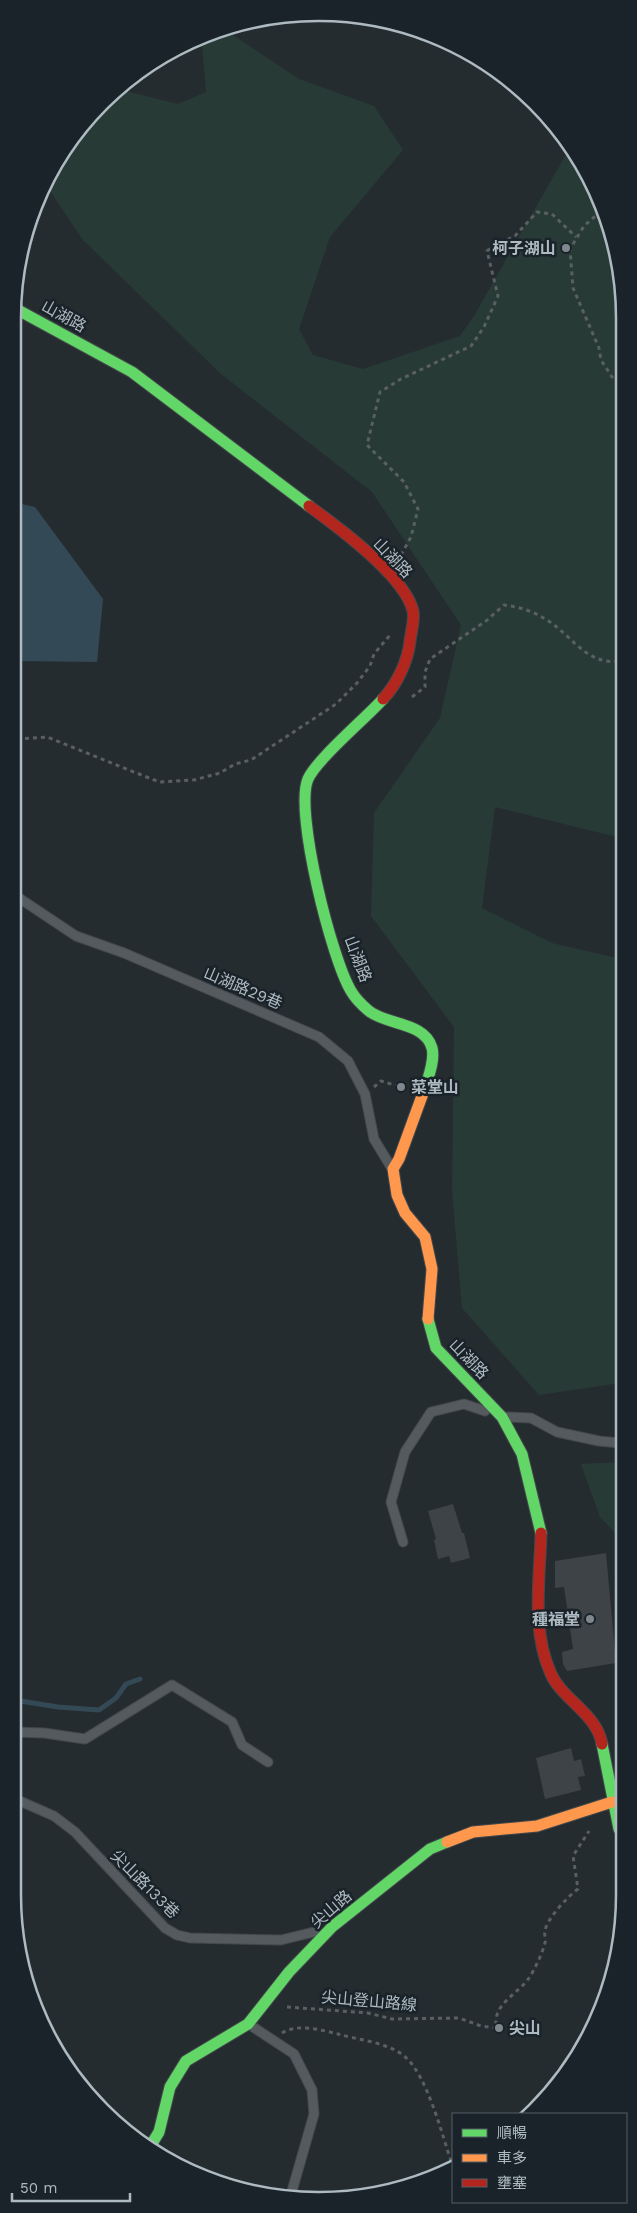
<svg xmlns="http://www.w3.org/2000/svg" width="637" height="2213" font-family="'Work Sans','Noto Sans TC',sans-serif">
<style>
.green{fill:#283a36}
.water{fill:#344956}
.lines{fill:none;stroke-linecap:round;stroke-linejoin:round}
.stream{stroke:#344956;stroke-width:5}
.building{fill:#3d4346}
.lane-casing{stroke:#42484b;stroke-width:11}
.fast-casing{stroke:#42484b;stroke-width:13}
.slow-casing{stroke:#42484b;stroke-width:13}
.jam-casing{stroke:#42484b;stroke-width:13}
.path{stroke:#595f62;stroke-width:3;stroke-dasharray:4 4;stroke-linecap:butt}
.lane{stroke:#555a5e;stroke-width:9}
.fast{stroke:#63d668;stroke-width:11}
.slow{stroke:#ff974d;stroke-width:11}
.jam{stroke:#b3261e;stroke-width:11}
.poi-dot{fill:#7e888e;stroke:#1a2329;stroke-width:2}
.labels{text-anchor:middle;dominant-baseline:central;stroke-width:5;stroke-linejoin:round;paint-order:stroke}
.poi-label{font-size:16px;font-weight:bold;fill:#aebac1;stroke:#1a2329;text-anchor:end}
.street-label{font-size:16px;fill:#aebac1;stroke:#1a2329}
.rim{fill:none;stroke:#aebac1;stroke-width:2.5}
</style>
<rect width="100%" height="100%" fill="#252c30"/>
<g class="green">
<path d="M227 31 299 79 374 106 403 150 330 237 299 329 313 355 363 369 460 336 474 316 569 149 593 183 622 279 621 838 495 807 482 908 552 943 621 959 620 1383 539 1395 462 1308 452 1191 454 1027 371 916 374 813 440 718 461 625 372 492 221 374 83 240 48 188 64 149 122 90 178 104 206 92 202 42Z"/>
<path d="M620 1462 619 1537 600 1517 581 1464Z"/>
</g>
<path class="water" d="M17 503 35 507 103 599 97 662 17 661Z"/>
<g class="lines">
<path class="stream" d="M13 1695 20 1701 58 1707 99 1710 116 1698 126 1684 140 1679"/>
</g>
<g class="building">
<path d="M453 1504 462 1533H464L470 1558 451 1563 449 1556 438 1559 434 1540 436 1539 428 1511Z"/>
<path d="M606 1553 616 1663 567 1671 563 1664 562 1652 573 1649 564 1587 555 1588V1561Z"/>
<path d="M571 1748 574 1761 581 1759 585 1776 578 1777 581 1790 545 1799 536 1758Z"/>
</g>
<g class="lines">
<defs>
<g id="lane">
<path d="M16 896 76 936 124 953 319 1037 348 1061 365 1094 374 1139 391 1167"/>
<path d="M507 1417 531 1418 557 1432 599 1441 620 1443"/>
<path d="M403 1542 391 1502 405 1452 431 1412 464 1404 485 1411"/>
<path d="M13 1732 44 1733 85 1739 172 1685 232 1722 242 1745 268 1762"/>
<path d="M13 1798 54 1816 75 1832 165 1928 177 1935 190 1938 281 1940 318 1931"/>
<path d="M250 2025 294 2054 312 2090 314 2114 290 2198"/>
</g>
<g id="fast">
<path d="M18 310 132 372 309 506"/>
<path d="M383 699C366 718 317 759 308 779 294 811 332 960 351 991 355 998 363 1006 369 1011 386 1025 425 1022 432 1048 435 1059 429 1075 426 1085"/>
<path d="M428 1319 436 1348 502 1417 522 1454 541 1533"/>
<path d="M602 1744 619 1829"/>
<path d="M151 2145 159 2132 170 2087 186 2061 248 2024 289 1972 332 1927 430 1849 447 1842"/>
</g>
<g id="slow">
<path d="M426 1085 399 1159 393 1169 397 1195 405 1213 425 1237 432 1269 428 1319"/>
<path d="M447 1842 473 1832 537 1826 612 1802"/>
</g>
<g id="jam">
<path d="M309 506C338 527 405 576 413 611 415 619 411 632 410 641 408 661 397 684 383 699"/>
<path d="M541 1533C540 1579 531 1630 551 1674 562 1699 597 1714 602 1744"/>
</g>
</defs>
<use href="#lane" class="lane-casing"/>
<use href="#fast" class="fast-casing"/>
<use href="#slow" class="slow-casing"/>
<use href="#jam" class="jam-casing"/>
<g class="path">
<path d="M601 211 584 226 570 249 573 288 599 348 601 360 612 377 622 386"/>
<path d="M401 555 411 537 418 509 404 482 367 445 380 392 401 379 471 346 484 327 498 296 487 251 500 242 514 237 537 212 552 214 576 237"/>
<path d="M412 697 425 687V672L430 659 486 621 504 605C519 607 533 611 545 619 572 634 585 666 621 661"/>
<path d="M17 739 47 737 159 782 194 780 220 773 235 764 251 760 336 704 357 683 370 666 374 654 390 635"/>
<path d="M374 1087 381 1081 401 1087"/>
<path d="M287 2007 368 2013 392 2019 459 2018 481 2026 497 2028C490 2006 519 1993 529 1978 535 1969 542 1954 545 1943 546 1939 544 1935 545 1931 546 1920 568 1896 578 1889L573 1856 589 1831"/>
<path d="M282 2033C298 2023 321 2030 338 2034 358 2040 387 2042 404 2056 427 2074 442 2135 452 2164"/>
</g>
<use href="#lane" class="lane"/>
<use href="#fast" class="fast"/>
<use href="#slow" class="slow"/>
<use href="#jam" class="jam"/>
</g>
<g class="poi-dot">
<circle cx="566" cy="248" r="5"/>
<circle cx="401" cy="1087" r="5"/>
<circle cx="590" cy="1619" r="5"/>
<circle cx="499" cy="2028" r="5"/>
</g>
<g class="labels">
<g class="poi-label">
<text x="556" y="248">柯子湖山</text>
<text x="411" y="1087" text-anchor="start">菜堂山</text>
<text x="580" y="1619">種福堂</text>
<text x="509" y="2028" text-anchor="start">尖山</text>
</g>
<g class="street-label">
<text transform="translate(64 316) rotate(29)">山湖路</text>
<text transform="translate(393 558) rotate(46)">山湖路</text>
<text transform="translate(358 959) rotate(69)">山湖路</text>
<text transform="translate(243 988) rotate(23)">山湖路29巷</text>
<text transform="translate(469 1359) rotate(46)">山湖路</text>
<text transform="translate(145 1884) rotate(45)">尖山路133巷</text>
<text transform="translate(331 1909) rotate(-41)">尖山路</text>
<text transform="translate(369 2001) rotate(5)">尖山登山路線</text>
</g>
</g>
<path d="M0 0H637V2213H0ZM318 21H319A297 297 0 0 1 616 318V1895A297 297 0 0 1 319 2192H318A297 297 0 0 1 21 1895V318A297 297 0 0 1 318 21Z" fill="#1a2329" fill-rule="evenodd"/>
<path class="rim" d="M318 21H319A297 297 0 0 1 616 318V1895A297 297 0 0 1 319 2192H318A297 297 0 0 1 21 1895V318A297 297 0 0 1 318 21Z"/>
<rect x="452" y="2113" width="175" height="90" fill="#1a2329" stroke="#555f66"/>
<rect x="462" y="2129" width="25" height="8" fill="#63d668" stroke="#555f66"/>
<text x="497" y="2138" font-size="15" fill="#aebac1">順暢</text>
<rect x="462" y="2154" width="25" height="8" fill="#ff974d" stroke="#555f66"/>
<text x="497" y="2163" font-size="15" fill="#aebac1">車多</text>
<rect x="462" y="2179" width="25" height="8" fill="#b3261e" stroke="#555f66"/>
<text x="497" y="2188" font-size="15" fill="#aebac1">壅塞</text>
<path d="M12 2193v8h118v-8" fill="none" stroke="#aebac1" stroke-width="2.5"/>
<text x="20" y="2193" font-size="15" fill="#aebac1" stroke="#1a2329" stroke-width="4" paint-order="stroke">50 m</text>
</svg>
